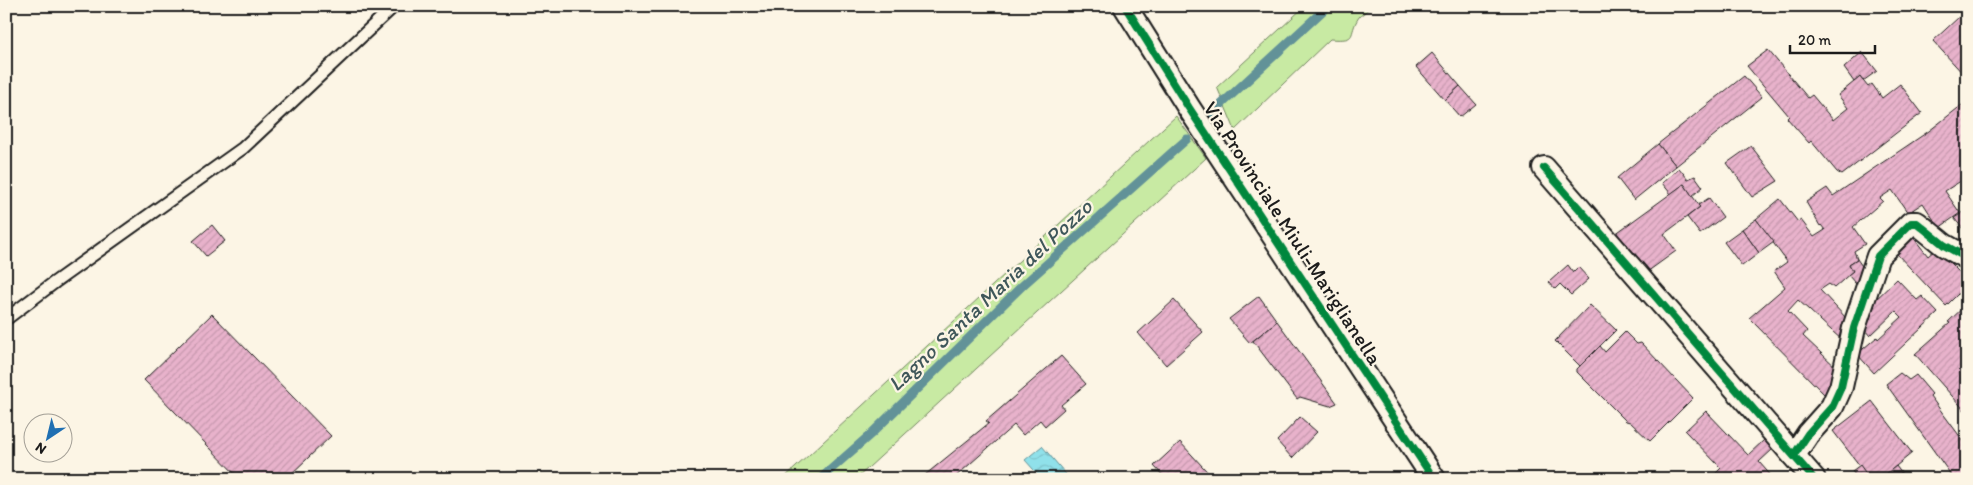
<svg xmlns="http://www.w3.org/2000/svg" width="1973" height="485" font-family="Itim,sans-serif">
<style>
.green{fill:#c8eaa3;stroke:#728360}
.water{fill:url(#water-waves);stroke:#629298}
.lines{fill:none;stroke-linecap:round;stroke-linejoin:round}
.stream{stroke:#629298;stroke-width:9}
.building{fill:url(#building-hatch);stroke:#1c1c1c}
.service-casing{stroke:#1c1c1c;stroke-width:15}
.minor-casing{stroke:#1c1c1c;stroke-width:26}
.service{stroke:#fcf5e5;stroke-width:11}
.minor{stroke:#fcf5e5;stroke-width:22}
.cycleway-casing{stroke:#fcf5e5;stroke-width:11}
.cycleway{stroke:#00873e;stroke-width:8}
.labels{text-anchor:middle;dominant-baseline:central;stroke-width:4.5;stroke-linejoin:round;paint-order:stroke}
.street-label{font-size:21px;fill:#1c1c1c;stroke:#fcf5e5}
.water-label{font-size:22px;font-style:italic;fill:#3f575a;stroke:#fcf5e5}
</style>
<defs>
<pattern id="water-waves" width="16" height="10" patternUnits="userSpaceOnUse" patternTransform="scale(1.25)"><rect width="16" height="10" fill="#90e1ea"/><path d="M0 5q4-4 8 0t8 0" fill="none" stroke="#7cc0c8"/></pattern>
<pattern id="building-hatch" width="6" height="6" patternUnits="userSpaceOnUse" patternTransform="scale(1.25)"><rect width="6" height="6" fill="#e8b2cb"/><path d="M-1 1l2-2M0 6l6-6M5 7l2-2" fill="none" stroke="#c698ae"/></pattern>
</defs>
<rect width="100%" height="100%" fill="#fcf5e5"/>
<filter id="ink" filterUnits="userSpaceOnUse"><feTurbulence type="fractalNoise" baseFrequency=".02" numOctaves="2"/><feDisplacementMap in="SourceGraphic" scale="10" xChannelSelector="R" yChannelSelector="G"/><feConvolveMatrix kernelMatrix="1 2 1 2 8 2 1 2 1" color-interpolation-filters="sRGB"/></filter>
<g filter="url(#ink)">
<g class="green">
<path d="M1305 6H1372C1368 10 1363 13 1359 17 1347 35 1360 41 1330 39L1235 130 1217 87Z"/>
<path d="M1176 116 1206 158 856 479H783Z"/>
</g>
<path class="water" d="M1042 446 1070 479H1042L1025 460Z"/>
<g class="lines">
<g class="stream">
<path d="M1212 113 1328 6"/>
<path d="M820 479 871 434 1022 286 1187 139"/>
</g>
</g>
<g class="building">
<path d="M1959 17 1967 27 1966 77 1933 41Z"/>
<path d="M1768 50 1808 98 1812 95 1833 120 1848 108 1838 95 1860 77 1868 87 1872 84 1882 98 1900 84 1922 113 1842 175 1837 172 1811 141 1809 143 1787 118 1789 116 1747 66Z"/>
<path d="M1862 52 1877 71 1863 81 1860 77 1854 82 1844 68Z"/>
<path d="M1432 53 1460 86 1445 100 1416 67Z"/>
<path d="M1744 76 1762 97 1676 166 1658 144Z"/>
<path d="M1460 86 1476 104 1460 117 1445 100Z"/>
<path d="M1967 101V177L1945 191 1960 213 1939 228 1923 203 1908 213 1892 190 1880 198 1883 201 1853 227 1865 244 1854 251 1857 259 1849 264 1853 271 1834 288 1829 284 1820 290 1847 319 1843 341 1798 300 1788 311 1807 331 1803 336 1840 371 1828 398 1749 318 1785 287 1774 271 1787 262 1756 219 1780 199 1798 222 1801 220 1814 237 1825 230 1821 225 1820 226 1806 202 1827 188 1833 196 1929 131Z"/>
<path d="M1658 144 1676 166 1634 200 1617 178Z"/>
<path d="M1751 146 1778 181 1752 197 1727 163Z"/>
<path d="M1679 168 1688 179 1695 176 1703 187 1692 196 1684 184 1671 194 1662 183Z"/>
<path d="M1684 184 1700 207 1664 234 1676 251 1647 272 1615 234Z"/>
<path d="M1709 198 1723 217 1700 234 1687 217 1700 207 1698 205Z"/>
<path d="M1967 210V234L1954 218Z"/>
<path d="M1756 219 1774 242 1759 253 1742 229Z"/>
<path d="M212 225 225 241 206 256 193 241Z"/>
<path d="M1742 229 1759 253 1742 266 1724 242Z"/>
<path d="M1912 236 1928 256 1936 249 1967 280V285L1946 306 1895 252Z"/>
<path d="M1857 259 1869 276 1862 291 1848 275 1853 271 1849 264Z"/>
<path d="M1568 265 1573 272 1578 267 1589 279 1571 295 1560 284 1555 289 1549 282Z"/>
<path d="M1897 279 1917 300 1922 296 1938 313 1874 373 1857 354 1877 337 1878 339 1902 317 1896 311 1870 336 1865 330 1869 313 1875 306 1872 303Z"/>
<path d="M1259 296 1277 321 1250 343 1229 319Z"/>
<path d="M1174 300 1203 332 1166 365 1138 333Z"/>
<path d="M1967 304V413L1915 354 1950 323 1948 322Z"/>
<path d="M1590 305 1616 330 1580 366 1555 341Z"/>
<path d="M212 314 331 436 286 479H240L144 380Z"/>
<path d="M1277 321 1337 403 1330 406 1300 397 1297 399 1253 341Z"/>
<path d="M1625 332 1637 344 1641 343 1693 398 1650 441 1630 422 1626 421 1577 372V369L1600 346 1605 352Z"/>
<path d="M1061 356 1086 384 1061 405 1064 409 1045 426 1040 420 1023 435 1014 425 953 479H928L925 475 989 423 986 421Z"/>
<path d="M1900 373 1909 380 1916 375 1932 394 1930 396 1967 446V479H1954L1886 384Z"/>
<path d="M1872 401 1912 453 1880 479H1870L1833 431Z"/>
<path d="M1706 411 1748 455 1764 440 1773 449 1759 462 1774 479H1710L1721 468 1685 431Z"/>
<path d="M1300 417 1317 432 1292 458 1277 441Z"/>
<path d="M1180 442 1214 479H1166L1154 466Z"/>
<path d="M1860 465 1870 479H1858L1852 471Z"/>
<path d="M1896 466 1905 478 1880 479Z"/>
</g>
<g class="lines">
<defs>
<path id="service" d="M6 319 55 282 243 148 394 6"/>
<g id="minor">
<path d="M1125 6 1189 108 1434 479"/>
<path d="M1544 168 1814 479"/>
<path d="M1794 455 1808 434 1832 407 1841 387 1854 328 1878 256 1911 223H1917L1944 245 1967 258"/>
</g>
</defs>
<use href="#service" class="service-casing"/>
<use href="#minor" class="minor-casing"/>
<use href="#service" class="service"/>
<use href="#minor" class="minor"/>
<defs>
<g id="cycleway">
<path d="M1125 6 1189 108 1434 479"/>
<path d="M1544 168 1814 479"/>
<path d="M1794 455 1808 434 1832 407 1841 387 1854 328 1878 256 1911 223H1917L1944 245 1967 258"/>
</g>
</defs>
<use href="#cycleway" class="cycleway-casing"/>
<use href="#cycleway" class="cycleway"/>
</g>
</g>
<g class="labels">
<g class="street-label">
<text transform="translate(1293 233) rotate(57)">Via Provinciale Miuli-Mariglianella</text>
</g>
<g class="water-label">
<text transform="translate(990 295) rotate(-43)">Lagno Santa Maria del Pozzo</text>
</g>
</g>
<rect width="1973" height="485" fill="none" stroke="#fcf5e5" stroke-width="25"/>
<rect x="12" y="12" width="1948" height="460" fill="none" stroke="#1c1c1c" stroke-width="2" filter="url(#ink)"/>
<g transform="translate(48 438) rotate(215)"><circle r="24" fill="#fcf5e5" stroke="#a29e95"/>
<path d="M0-4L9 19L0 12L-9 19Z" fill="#1f6fb2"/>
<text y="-8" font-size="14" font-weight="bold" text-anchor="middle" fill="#1c1c1c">N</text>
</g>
<path d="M1790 45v8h85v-8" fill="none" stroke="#1c1c1c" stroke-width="2.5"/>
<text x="1798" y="45" font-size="15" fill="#1c1c1c" stroke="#fcf5e5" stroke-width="4" paint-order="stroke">20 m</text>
</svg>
